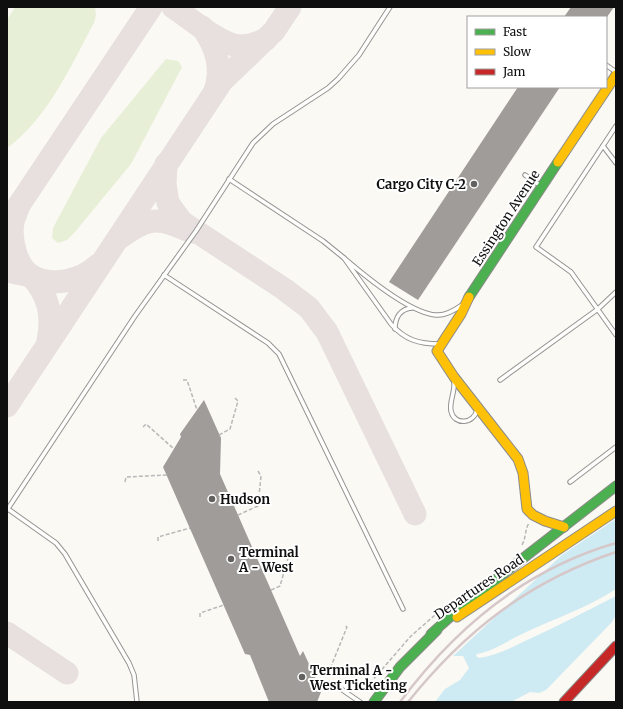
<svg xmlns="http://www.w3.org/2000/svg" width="623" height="709" font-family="Merriweather,serif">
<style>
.green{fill:#e7efd6}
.water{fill:#ceeaf2}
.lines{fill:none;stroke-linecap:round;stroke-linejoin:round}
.taxiway{stroke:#e8e0de;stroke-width:23}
.building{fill:#9f9c99}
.lane-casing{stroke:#959492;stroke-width:5.5}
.fast-casing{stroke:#8c8b89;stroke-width:11}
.slow-casing{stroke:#8c8b89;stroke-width:11}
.jam-casing{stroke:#8c8b89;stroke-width:11}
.path{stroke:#b9b8b8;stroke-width:1.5;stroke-dasharray:4 2;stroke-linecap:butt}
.lane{stroke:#fefefd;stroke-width:3.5}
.fast{stroke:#4caf50;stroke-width:9}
.slow{stroke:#ffc107;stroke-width:9}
.jam{stroke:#c62828;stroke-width:9}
.rail{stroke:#d6c7c9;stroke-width:2.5}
.poi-dot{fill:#62615f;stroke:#fff;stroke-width:1.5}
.labels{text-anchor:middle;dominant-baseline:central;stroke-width:4;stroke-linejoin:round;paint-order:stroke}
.poi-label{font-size:13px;font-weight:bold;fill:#0f0f0f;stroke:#fff;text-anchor:start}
.street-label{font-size:13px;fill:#0f0f0f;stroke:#fff}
</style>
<rect width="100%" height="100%" fill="#fbf9f4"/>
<g class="green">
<path d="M15 7H95L96 15 94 23C70 67 48 118 7 148V20Z"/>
<path d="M166 59 178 61 182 67 131 164 74 233 67 240 58 243 52 238 53 228 101 138Z"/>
</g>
<path class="water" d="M616 519V589C587 608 553 619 522 634 507 641 494 651 477 654L476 656 479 658C495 656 511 648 525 641 556 627 586 611 616 596V615L612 622 546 690 539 693 530 692 511 702H435L445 689 460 680 469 668 463 656H453L562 555Z"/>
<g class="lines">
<g class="taxiway">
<path d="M173 7C190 18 219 44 239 46 249 46 258 43 266 39"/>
<path d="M202 27C216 47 223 67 215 91"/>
<path d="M166 164 165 184 168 203 182 222 284 289 309 308 327 332 415 514"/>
<path d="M18 208C17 212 14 217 13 222 10 239 16 267 32 276 53 288 82 280 98 265"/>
<path d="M7 223 151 7"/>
<path d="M121 237C151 215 159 218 192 232"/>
<path d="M7 271 31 276C49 295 53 316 48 341"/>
<path d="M7 406 222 81 274 31 290 7"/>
<path d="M7 633 67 673"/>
</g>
</g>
<g class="building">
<path d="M571 7H614L607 17H564Z"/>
<path d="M518 87H560L418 300 389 282Z"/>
<path d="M204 400 221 438 220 474 300 656 303 651 314 675 321 692 317 702H269L250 655 245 654 163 467 181 437 180 434Z"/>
</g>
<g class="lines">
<defs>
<g id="lane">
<path d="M606 65 616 72"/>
<path d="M616 126 536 247 571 272 616 335"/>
<path d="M603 146 616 163"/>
<path d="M525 175 541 186"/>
<path d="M229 179 323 241 344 258"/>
<path d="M164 275 268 343 279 354 403 609"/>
<path d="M395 329C395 318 400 309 412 308"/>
<path d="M440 344C419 344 405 340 391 324L344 258C365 276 409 313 436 315 445 316 455 310 462 305"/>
<path d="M500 380 598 309 616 292"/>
<path d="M454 383C455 392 449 402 451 411 454 426 475 424 477 409"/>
<path d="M570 482 616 447"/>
<path d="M8 509 56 543 65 554 129 663 134 675 137 702"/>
<path d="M7 510 135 316 196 231 253 143 273 124 328 88 338 79 359 55 390 7"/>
<path d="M341 689 360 702"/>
</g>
<g id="fast">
<path d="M469 297 558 162"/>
<path d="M431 634 467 602 616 486"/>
<path d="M374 702 400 667 437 630"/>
</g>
<g id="slow">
<path d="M558 162 616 75"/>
<path d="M469 297 461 314 437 351 454 377 518 459 523 473 527 509 533 515 545 521 564 527"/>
<path d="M457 617 616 511"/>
</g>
<path id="jam" d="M564 702 616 646"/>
</defs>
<use href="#lane" class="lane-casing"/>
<use href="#fast" class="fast-casing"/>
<use href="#slow" class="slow-casing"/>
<use href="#jam" class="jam-casing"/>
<g class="path">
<path d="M183 380H187L197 410"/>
<path d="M143 427 146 424 174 449"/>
<path d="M219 435 230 429 238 401 235 398"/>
<path d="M125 482 126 477 167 475"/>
<path d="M238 515 258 506 261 476 258 471"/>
<path d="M158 541V537L190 528"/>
<path d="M522 545C526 538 525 529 529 523"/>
<path d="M271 590 280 586 289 555 288 551"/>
<path d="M200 617V613L224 605"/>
<path d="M314 675 330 669 347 627 344 625"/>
<path d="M361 691 370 683 411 636 451 601"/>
</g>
<use href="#lane" class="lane"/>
<use href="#fast" class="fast"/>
<use href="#slow" class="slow"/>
<use href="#jam" class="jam"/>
<g class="rail">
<path d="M400 702C455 628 526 569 616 543"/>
<path d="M408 702C465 631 529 581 616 552"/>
</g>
</g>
<g class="poi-dot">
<circle cx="474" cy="184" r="4"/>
<circle cx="212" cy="499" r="4"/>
<circle cx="231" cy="559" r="4"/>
<circle cx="302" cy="677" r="4"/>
</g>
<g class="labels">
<g class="poi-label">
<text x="466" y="184" text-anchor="end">Cargo City C-2</text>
<text x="220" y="499">Hudson</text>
<text x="239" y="552">Terminal<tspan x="239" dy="15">A - West</tspan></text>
<text x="310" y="670">Terminal A -<tspan x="310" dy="15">West Ticketing</tspan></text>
</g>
<g class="street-label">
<text transform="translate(506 218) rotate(-57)">Essington Avenue</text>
<text transform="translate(479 587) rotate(-34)">Departures Road</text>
</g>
</g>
<rect width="623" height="709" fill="none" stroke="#0f0f0f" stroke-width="16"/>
<rect x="467" y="16" width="140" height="72" fill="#ffffff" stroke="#9f9f9f"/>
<rect x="475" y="29" width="20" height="6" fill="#4caf50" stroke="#9f9f9f"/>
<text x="503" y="36" font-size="12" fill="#0f0f0f">Fast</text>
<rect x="475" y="49" width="20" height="6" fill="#ffc107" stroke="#9f9f9f"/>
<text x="503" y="56" font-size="12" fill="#0f0f0f">Slow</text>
<rect x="475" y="69" width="20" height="6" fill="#c62828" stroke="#9f9f9f"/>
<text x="503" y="76" font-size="12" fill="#0f0f0f">Jam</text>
</svg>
